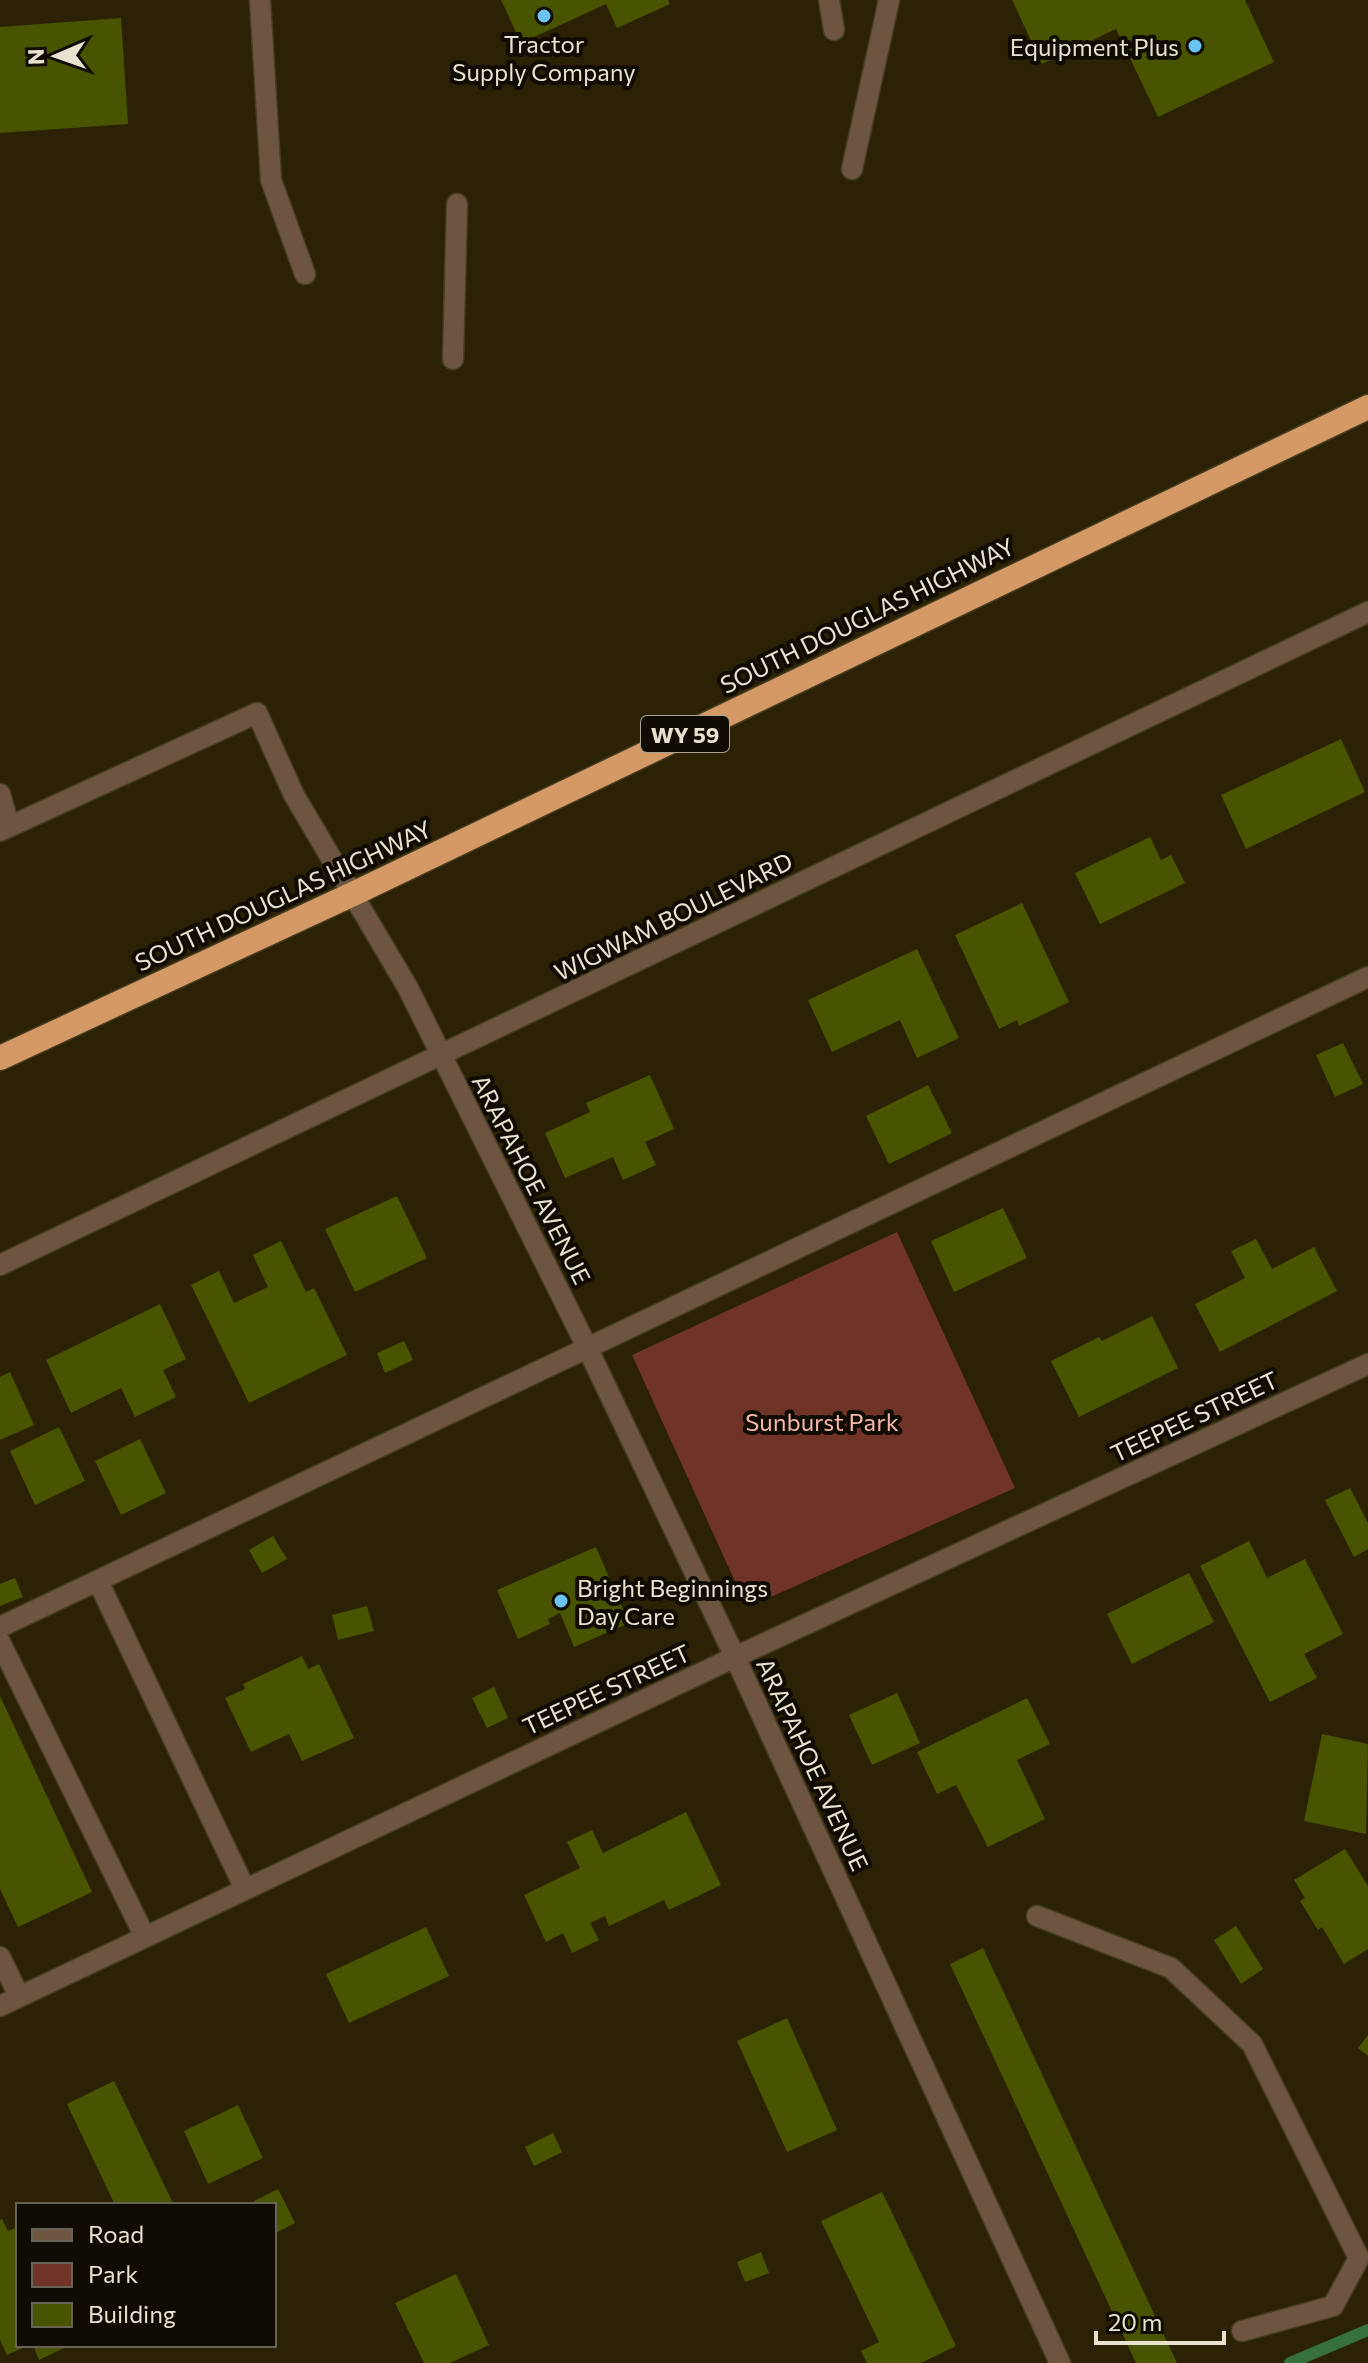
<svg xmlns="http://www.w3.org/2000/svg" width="1368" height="2363" font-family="Commissioner,sans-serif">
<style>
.green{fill:#6f3328}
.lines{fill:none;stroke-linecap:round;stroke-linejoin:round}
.stream{stroke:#36703e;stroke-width:12}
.building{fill:#495400}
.minor-casing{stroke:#453c21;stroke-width:23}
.highway-casing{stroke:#453c21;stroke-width:27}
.minor{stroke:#6d5541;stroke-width:20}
.highway{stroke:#d49965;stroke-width:24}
.poi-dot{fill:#6ac3f1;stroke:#100c03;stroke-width:3}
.labels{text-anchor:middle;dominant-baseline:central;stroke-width:8;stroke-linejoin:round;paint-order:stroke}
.shield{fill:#100c03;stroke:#a7a293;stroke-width:2}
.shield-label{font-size:22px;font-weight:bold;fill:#e8e2d1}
.poi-label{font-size:24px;fill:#e8e2d1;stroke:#100c03}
.street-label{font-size:24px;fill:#e8e2d1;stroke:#100c03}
.park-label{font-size:24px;fill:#f7b7a9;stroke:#100c03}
</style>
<rect width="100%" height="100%" fill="#2b2104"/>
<path class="green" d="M897 1232 1015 1488 773 1596 755 1601 737 1586 632 1355Z"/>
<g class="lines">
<path class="stream" d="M1290 2363 1368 2330"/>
</g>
<g class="building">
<path d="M501 0H668L670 4 617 28 606 4 521 43Z"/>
<path d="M1012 0H1245L1274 62 1158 117 1116 29 1042 64Z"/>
<path d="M121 18 128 124 0 133V27Z"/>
<path d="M1341 739 1365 792 1246 849 1221 795Z"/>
<path d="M1150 837 1161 860 1171 855 1185 883 1100 924 1075 873Z"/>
<path d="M1022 903 1069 1002 1019 1026 1017 1020 999 1029 955 935Z"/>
<path d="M917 949 959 1038 917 1058 900 1020 832 1052 808 1000Z"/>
<path d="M1343 1043 1363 1084 1335 1097 1316 1055Z"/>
<path d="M650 1075 674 1129 645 1142 656 1165 623 1180 613 1157 565 1178 545 1133 590 1112 586 1103Z"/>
<path d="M928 1085 952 1133 889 1164 866 1116Z"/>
<path d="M397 1196 427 1258 355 1292 325 1229Z"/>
<path d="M1003 1208 1027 1258 954 1292 931 1241Z"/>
<path d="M1256 1239 1272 1269 1314 1247 1337 1291 1220 1352 1195 1304 1245 1278 1231 1251Z"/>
<path d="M281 1241 306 1292 314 1288 347 1355 249 1403 191 1285 219 1271 234 1303 268 1287 253 1255Z"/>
<path d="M160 1304 186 1359 163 1370 176 1397 135 1417 121 1388 71 1413 46 1360Z"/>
<path d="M1152 1316 1178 1368 1079 1417 1051 1361 1099 1337 1102 1341Z"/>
<path d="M404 1341 413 1360 385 1373 377 1353Z"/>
<path d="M10 1372 34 1425 0 1440V1377Z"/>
<path d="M59 1427 85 1481 35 1505 10 1451Z"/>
<path d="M140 1439 166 1493 121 1515 95 1461Z"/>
<path d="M1350 1488 1368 1523V1549L1354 1557 1325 1500Z"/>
<path d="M273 1536 287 1559 262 1573 249 1550Z"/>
<path d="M1249 1541 1267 1578 1305 1559 1343 1634 1304 1654 1317 1678 1270 1702 1200 1566Z"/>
<path d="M596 1547 629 1623 574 1647 560 1613 548 1619 550 1624 518 1639 497 1590Z"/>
<path d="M1189 1573 1214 1622 1132 1664 1107 1614Z"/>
<path d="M15 1578 23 1597 0 1606V1584Z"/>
<path d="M367 1606 374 1631 338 1640 332 1615Z"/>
<path d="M302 1656 308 1669 319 1664 354 1738 302 1761 289 1734 251 1752 225 1698 245 1689 243 1684Z"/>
<path d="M494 1687 508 1718 487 1728 472 1698Z"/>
<path d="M897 1693 920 1743 872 1765 849 1715Z"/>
<path d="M0 1696 92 1892 18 1927 0 1889Z"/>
<path d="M1027 1698 1050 1744 1017 1760 1045 1819 988 1847 956 1785 937 1794 917 1752Z"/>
<path d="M1322 1734 1368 1744 1366 1834 1304 1821Z"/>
<path d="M686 1812 721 1885 669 1910 664 1900 609 1926 605 1916 590 1923 599 1940 572 1953 563 1933 546 1942 524 1895 580 1868 567 1842 592 1830 603 1853Z"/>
<path d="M1345 1849 1368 1886V1949L1344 1964 1322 1927 1318 1930 1300 1901 1305 1898 1294 1880Z"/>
<path d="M1236 1926 1263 1969 1241 1984 1214 1940Z"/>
<path d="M426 1927 449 1976 349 2023 326 1974Z"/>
<path d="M983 1948 1177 2363H1136L950 1964Z"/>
<path d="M787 2018 837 2130 787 2152 737 2041Z"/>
<path d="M1368 2035V2056L1358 2048Z"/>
<path d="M114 2081 174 2205H115L67 2104Z"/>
<path d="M238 2105 263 2158 208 2184 184 2131Z"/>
<path d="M553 2133 562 2152 534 2166 525 2147Z"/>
<path d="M278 2189 295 2223 274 2234V2205H256L254 2201Z"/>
<path d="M882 2192 956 2346 921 2363H867L861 2351 879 2342 821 2221Z"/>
<path d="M2 2219 8 2231 18 2227V2345H29L7 2355 0 2340V2220Z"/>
<path d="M761 2252 769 2273 745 2282 737 2262Z"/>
<path d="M456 2274 489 2345 450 2363H424L395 2303Z"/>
<path d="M33 2345H70L39 2360Z"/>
</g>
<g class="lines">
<defs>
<g id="minor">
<path d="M260 0 271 180 305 274"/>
<path d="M829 0 834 30"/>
<path d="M852 169 889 0"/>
<path d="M453 359 457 204"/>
<path d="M0 794 9 826"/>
<path d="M0 831 257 713 294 795 408 988 587 1347 735 1657 1060 2363"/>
<path d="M0 1265 1368 612"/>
<path d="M98 1581 245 1889"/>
<path d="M0 1627 1368 977"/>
<path d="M0 1642 145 1937"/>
<path d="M1037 1916 1171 1968 1252 2044 1359 2258 1333 2306 1242 2331"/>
<path d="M0 1957 19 1996"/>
<path d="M0 2006 735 1657 1368 1364"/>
</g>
<path id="highway" d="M0 1058 353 894 1368 407"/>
</defs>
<use href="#minor" class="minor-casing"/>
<use href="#highway" class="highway-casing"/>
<use href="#minor" class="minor"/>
<use href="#highway" class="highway"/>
</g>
<g class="poi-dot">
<circle cx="544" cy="16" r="8"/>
<circle cx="1195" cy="46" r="8"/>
<circle cx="561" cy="1601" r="8"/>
</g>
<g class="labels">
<rect class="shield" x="641" y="716" width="88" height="36" rx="6"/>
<g class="shield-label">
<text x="685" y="734">WY 59</text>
</g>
<g class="poi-label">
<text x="544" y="43">Tractor<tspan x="544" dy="28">Supply Company</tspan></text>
<text x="1179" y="46" text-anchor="end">Equipment Plus</text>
<text x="577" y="1587" text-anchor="start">Bright Beginnings<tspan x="577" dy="28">Day Care</tspan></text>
</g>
<g class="street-label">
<text transform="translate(867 615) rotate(-26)">SOUTH DOUGLAS HIGHWAY</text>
<text transform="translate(283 895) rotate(-25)">SOUTH DOUGLAS HIGHWAY</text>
<text transform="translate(673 916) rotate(-26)">WIGWAM BOULEVARD</text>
<text transform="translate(532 1179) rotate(63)">ARAPAHOE AVENUE</text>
<text transform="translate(1194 1416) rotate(-25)">TEEPEE STREET</text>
<text transform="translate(606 1689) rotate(-25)">TEEPEE STREET</text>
<text transform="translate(813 1764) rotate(65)">ARAPAHOE AVENUE</text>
</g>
<g class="park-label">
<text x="822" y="1421">Sunburst Park</text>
</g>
</g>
<rect x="16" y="2203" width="260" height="144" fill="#100c03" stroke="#666255" stroke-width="2"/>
<rect x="32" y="2229" width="40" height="12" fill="#6d5541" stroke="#666255" stroke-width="2"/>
<text x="88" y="2243" font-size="24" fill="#e8e2d1">Road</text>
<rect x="32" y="2263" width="40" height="24" fill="#6f3328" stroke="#666255" stroke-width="2"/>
<text x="88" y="2283" font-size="24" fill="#e8e2d1">Park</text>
<rect x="32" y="2303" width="40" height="24" fill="#495400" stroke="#666255" stroke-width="2"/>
<text x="88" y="2323" font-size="24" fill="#e8e2d1">Building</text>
<g transform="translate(56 56) rotate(268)" stroke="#100c03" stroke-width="6" paint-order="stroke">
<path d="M0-6L14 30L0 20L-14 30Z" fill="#e8e2d1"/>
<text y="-12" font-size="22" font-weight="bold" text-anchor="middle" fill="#e8e2d1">N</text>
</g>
<path d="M1096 2331v12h128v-12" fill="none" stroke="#e8e2d1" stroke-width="4"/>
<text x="1108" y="2331" font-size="24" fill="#e8e2d1" stroke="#100c03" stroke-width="6" paint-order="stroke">20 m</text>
</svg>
